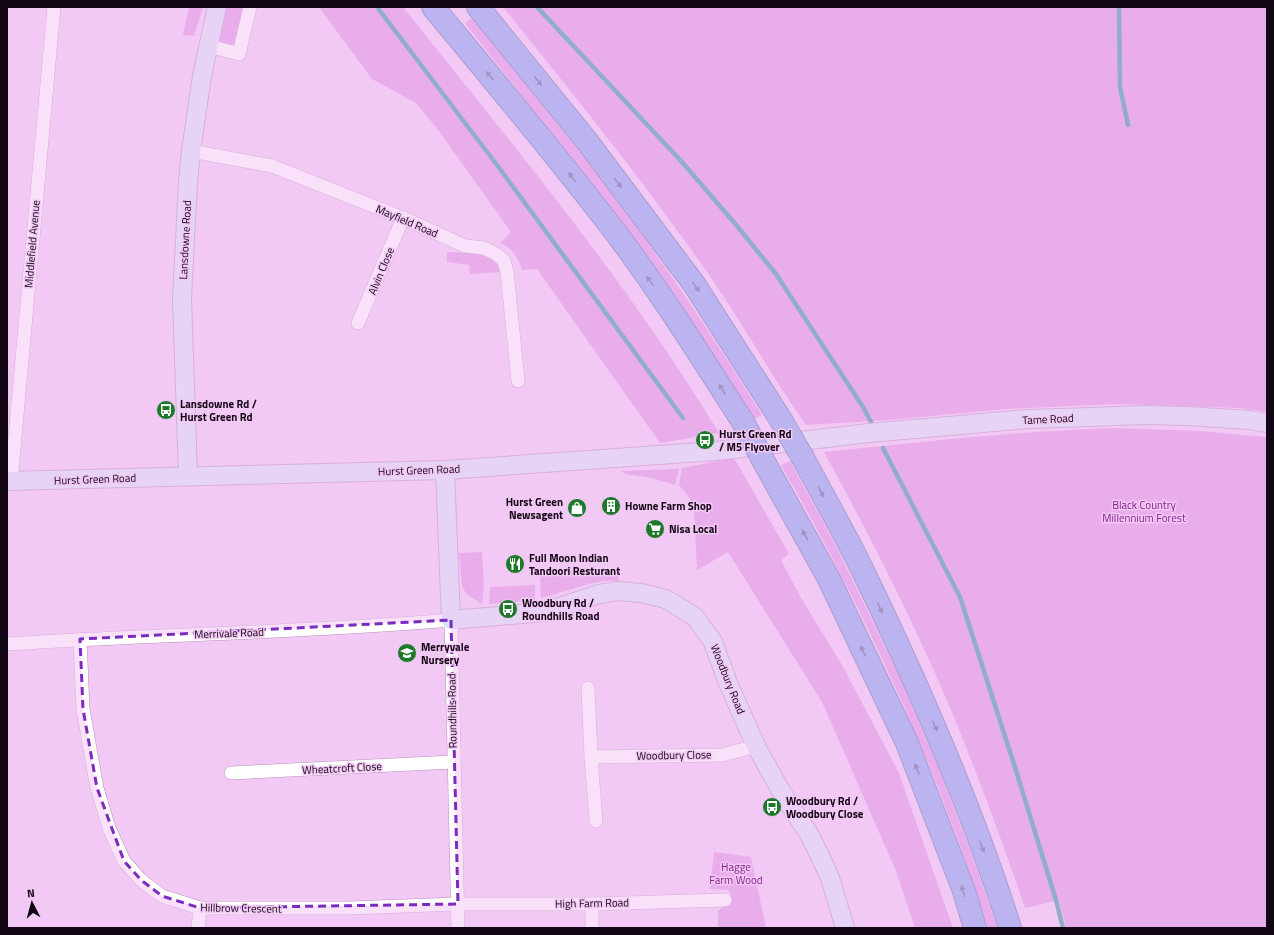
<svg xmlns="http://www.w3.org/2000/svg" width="1274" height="935" font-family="'Titillium Web',sans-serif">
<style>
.green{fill:#de8de2}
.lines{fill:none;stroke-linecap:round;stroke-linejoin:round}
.stream{stroke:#1b8d98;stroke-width:4.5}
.street-casing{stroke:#b990ba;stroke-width:14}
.secondary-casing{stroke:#b990ba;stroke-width:20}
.highway-casing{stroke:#5568a0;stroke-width:24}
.street{stroke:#fff;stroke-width:13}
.secondary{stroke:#d7e1f9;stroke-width:18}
.highway{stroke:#799cec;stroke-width:22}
.highway-bridge-casing{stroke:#5568a0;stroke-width:24;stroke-linecap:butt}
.highway-bridge{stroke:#799cec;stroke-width:22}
.oneway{fill:#465180}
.marked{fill:none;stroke:#7b2cbf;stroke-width:3;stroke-dasharray:8 5;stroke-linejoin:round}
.labels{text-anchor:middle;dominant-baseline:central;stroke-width:3;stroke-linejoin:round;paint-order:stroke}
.street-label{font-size:11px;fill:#130614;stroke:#f2c8f4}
.poi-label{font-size:11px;font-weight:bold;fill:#130614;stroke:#f2c8f4;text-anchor:start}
.park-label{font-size:11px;fill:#871e8f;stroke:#f2c8f4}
</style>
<rect width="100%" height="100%" fill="#f2c8f4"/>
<g class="green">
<path d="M189 7H203L194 36 183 35Z"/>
<path d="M224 7H243L234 44H227L217 40Z"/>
<path d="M319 7H403C513 145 627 281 719 433L660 443 537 269 522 270C519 259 512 247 500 243L511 232 439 131 416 103 372 79Z"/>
<path d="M503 7H1267V412L1238 408 1213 407 1116 404 1007 409 890 420 806 425C772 377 743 324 709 275 645 183 574 95 503 7Z"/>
<path d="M472 18C540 101 608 185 669 273 702 320 732 367 762 415L754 419 720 365 665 283 610 208 465 23Z"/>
<path d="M447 252 485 254 498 262 502 272 470 274 469 265 447 262Z"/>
<path d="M1115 428 1199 431 1267 437V928H1066L1059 900 1025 908C1002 841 978 775 951 710 914 622 870 536 824 452 921 442 1017 431 1115 428Z"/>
<path d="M734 458 789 554 781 560 801 598 842 665 899 773 953 928H915L896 871 822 702 728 552 697 570 694 510C692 500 686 493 679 485L682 468Z"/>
<path d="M790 461 837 548 900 678 940 771 976 866 997 928H988C937 767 865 611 781 465Z"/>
<path d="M679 469 675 485 651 478 625 474 621 471Z"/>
<path d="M482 552 484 587 482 604 466 594 462 585 459 553Z"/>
<path d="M617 568 619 581H602L589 584 541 598 540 573Z"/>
<path d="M535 585V600L489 604 490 587Z"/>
<path d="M714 852 751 857 766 928H718V911L732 900 729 890 710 889Z"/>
</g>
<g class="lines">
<g class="stream">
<path d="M377 7 497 165 683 418"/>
<path d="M537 7 682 162 737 226 776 274 863 407 871 422"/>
<path d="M1119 7 1120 87 1128 125"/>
<path d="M883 448 960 597 1013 761 1056 900 1063 928"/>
</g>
<defs>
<g id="street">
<path d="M209 46 239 54 250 7"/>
<path d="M191 151 272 166 403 218 465 246 484 248 496 254 504 261 507 272 518 381"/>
<path d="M358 323 403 218"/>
<path d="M11 481 54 7"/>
<path d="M80 639 83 709 97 788 109 828 124 861 141 880 162 896 200 908H349L458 904H592L725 900"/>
<path d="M7 644C155 634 303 633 451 620L458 928"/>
<path d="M588 688 591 757 596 821"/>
<path d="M591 757 722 755 756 746"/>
<path d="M231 773 453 762"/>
<path d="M592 904V928"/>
<path d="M198 928 200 908"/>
</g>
<g id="secondary">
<path d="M445 470 451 620 544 612 599 594 617 591 641 593 666 599 695 617 713 642 728 683 756 746 782 793 809 834 820 856 830 878 845 928"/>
<path d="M188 476 182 299 188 182 191 151 202 76 217 7"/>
<path d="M7 481 445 470 716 451 869 433 1028 419 1061 418 1145 415 1187 416 1249 420 1267 423"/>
</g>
<g id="highway">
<path d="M433 7C495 82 557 156 616 233 662 294 702 358 743 422"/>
<path d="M478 7 586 140 694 284 781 420"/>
<path d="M803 458C822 494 843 530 861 567 918 684 971 804 1010 928"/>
<path d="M763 460 829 579 907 743 964 891 975 928"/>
</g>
</defs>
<use href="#street" class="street-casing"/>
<use href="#secondary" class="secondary-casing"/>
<use href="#highway" class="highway-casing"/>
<use href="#street" class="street"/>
<use href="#secondary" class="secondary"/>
<use href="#highway" class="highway"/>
<defs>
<g id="highway-bridge">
<path d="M781 420 803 458"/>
<path d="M743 422 763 460"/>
</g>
</defs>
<use href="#highway-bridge" class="highway-bridge-casing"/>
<use href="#highway-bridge" class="highway-bridge"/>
</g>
<defs><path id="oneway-solid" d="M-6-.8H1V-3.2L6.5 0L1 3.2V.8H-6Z"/></defs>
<g class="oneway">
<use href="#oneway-solid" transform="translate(490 76) rotate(-130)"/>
<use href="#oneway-solid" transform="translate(538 81) rotate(51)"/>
<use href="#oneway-solid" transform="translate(572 177) rotate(-128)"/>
<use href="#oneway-solid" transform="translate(618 183) rotate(53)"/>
<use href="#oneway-solid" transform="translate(650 281) rotate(-126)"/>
<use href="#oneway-solid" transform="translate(696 287) rotate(56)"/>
<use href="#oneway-solid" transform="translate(722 389) rotate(-122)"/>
<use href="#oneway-solid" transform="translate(821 492) rotate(62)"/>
<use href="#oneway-solid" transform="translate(805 535) rotate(-119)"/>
<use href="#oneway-solid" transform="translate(880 608) rotate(65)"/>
<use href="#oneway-solid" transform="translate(863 651) rotate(-115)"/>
<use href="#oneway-solid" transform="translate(935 726) rotate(65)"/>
<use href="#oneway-solid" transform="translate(917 769) rotate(-111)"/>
<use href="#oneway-solid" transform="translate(982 847) rotate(69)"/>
<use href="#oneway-solid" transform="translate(963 891) rotate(-109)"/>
</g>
<path d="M0 0H1274V935H0ZM451 620 458 904 200 908 162 896 141 880 124 861 97 788 83 709 80 639Z" fill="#f2c8f4" fill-opacity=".55" fill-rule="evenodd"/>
<path class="marked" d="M451 620 458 904 200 908 162 896 141 880 124 861 97 788 83 709 80 639Z"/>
<defs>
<symbol id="bus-disc" viewBox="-11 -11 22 22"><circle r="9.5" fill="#1c7929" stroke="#f2c8f4"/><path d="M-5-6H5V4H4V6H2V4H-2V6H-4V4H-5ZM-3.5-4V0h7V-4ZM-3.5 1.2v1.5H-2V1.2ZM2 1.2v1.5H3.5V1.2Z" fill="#fff"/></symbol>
<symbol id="building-disc" viewBox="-11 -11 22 22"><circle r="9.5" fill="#1c7929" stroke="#f2c8f4"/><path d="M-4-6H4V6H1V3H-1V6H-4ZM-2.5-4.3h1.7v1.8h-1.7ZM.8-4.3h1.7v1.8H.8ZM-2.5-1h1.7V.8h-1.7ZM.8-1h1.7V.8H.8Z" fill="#fff"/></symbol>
<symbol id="shop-disc" viewBox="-11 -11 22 22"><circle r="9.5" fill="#1c7929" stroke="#f2c8f4"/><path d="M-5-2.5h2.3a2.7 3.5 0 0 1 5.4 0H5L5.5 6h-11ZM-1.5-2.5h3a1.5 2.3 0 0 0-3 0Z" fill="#fff"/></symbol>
<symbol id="supermarket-disc" viewBox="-11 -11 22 22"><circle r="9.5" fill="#1c7929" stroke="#f2c8f4"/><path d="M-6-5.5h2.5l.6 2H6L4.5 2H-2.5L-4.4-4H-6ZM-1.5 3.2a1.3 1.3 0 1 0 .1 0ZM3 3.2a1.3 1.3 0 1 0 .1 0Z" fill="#fff"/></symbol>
<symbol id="restaurant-disc" viewBox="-11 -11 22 22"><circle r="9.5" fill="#1c7929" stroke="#f2c8f4"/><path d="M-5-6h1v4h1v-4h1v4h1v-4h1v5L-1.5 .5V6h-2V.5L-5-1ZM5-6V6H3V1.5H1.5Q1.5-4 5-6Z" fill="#fff"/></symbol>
<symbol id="school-disc" viewBox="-11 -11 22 22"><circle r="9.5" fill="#1c7929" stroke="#f2c8f4"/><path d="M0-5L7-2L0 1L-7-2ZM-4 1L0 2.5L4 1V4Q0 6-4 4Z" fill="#fff"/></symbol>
</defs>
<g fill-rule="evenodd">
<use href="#bus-disc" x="155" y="399" width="22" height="22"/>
<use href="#bus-disc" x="694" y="429" width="22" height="22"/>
<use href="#building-disc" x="600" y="495" width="22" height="22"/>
<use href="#shop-disc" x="566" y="497" width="22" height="22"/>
<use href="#supermarket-disc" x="644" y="518" width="22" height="22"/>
<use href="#restaurant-disc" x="504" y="553" width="22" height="22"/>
<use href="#bus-disc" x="497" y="598" width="22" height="22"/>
<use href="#school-disc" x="396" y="642" width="22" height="22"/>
<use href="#bus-disc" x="761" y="796" width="22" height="22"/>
</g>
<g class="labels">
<g class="street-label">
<text transform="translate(407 221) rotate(23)">Mayfield Road</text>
<text transform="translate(185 240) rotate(-87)">Lansdowne Road</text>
<text transform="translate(32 244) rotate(-85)">Middlefield Avenue</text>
<text transform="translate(381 271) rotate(-67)">Alvin Close</text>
<text transform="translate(1048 419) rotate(-3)">Tame Road</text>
<text transform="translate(419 470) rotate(-2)">Hurst Green Road</text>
<text transform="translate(95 479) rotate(-2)">Hurst Green Road</text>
<text transform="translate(229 633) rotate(-2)">Merrivale Road</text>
<text transform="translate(728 679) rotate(68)">Woodbury Road</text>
<text transform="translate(452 711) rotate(-91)">Roundhills Road</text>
<text transform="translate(674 755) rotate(-1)">Woodbury Close</text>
<text transform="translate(342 768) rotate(-3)">Wheatcroft Close</text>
<text transform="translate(592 903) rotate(-1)">High Farm Road</text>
<text transform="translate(241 908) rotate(1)">Hillbrow Crescent</text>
</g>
<g class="poi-label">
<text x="180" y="404">Lansdowne Rd /<tspan x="180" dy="13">Hurst Green Rd</tspan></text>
<text x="719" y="434">Hurst Green Rd<tspan x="719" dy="13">/ M5 Flyover</tspan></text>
<text x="563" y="502" text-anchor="end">Hurst Green<tspan x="563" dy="13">Newsagent</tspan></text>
<text x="625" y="506">Howne Farm Shop</text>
<text x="669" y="529">Nisa Local</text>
<text x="529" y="558">Full Moon Indian<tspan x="529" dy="13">Tandoori Resturant</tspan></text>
<text x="522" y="603">Woodbury Rd /<tspan x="522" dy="13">Roundhills Road</tspan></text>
<text x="421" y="647">Merryvale<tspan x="421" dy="13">Nursery</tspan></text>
<text x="786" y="801">Woodbury Rd /<tspan x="786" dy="13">Woodbury Close</tspan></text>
</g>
<g class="park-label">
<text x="1144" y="505">Black Country<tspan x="1144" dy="13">Millennium Forest</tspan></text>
<text x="736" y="867">Hagge<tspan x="736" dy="13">Farm Wood</tspan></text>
</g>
</g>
<rect width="1274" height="935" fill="none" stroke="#130614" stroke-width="16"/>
<g transform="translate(32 903) rotate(354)" stroke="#f2c8f4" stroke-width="3" paint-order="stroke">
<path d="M0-3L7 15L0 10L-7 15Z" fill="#130614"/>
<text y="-6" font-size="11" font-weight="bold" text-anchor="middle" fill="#130614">N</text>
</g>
</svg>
